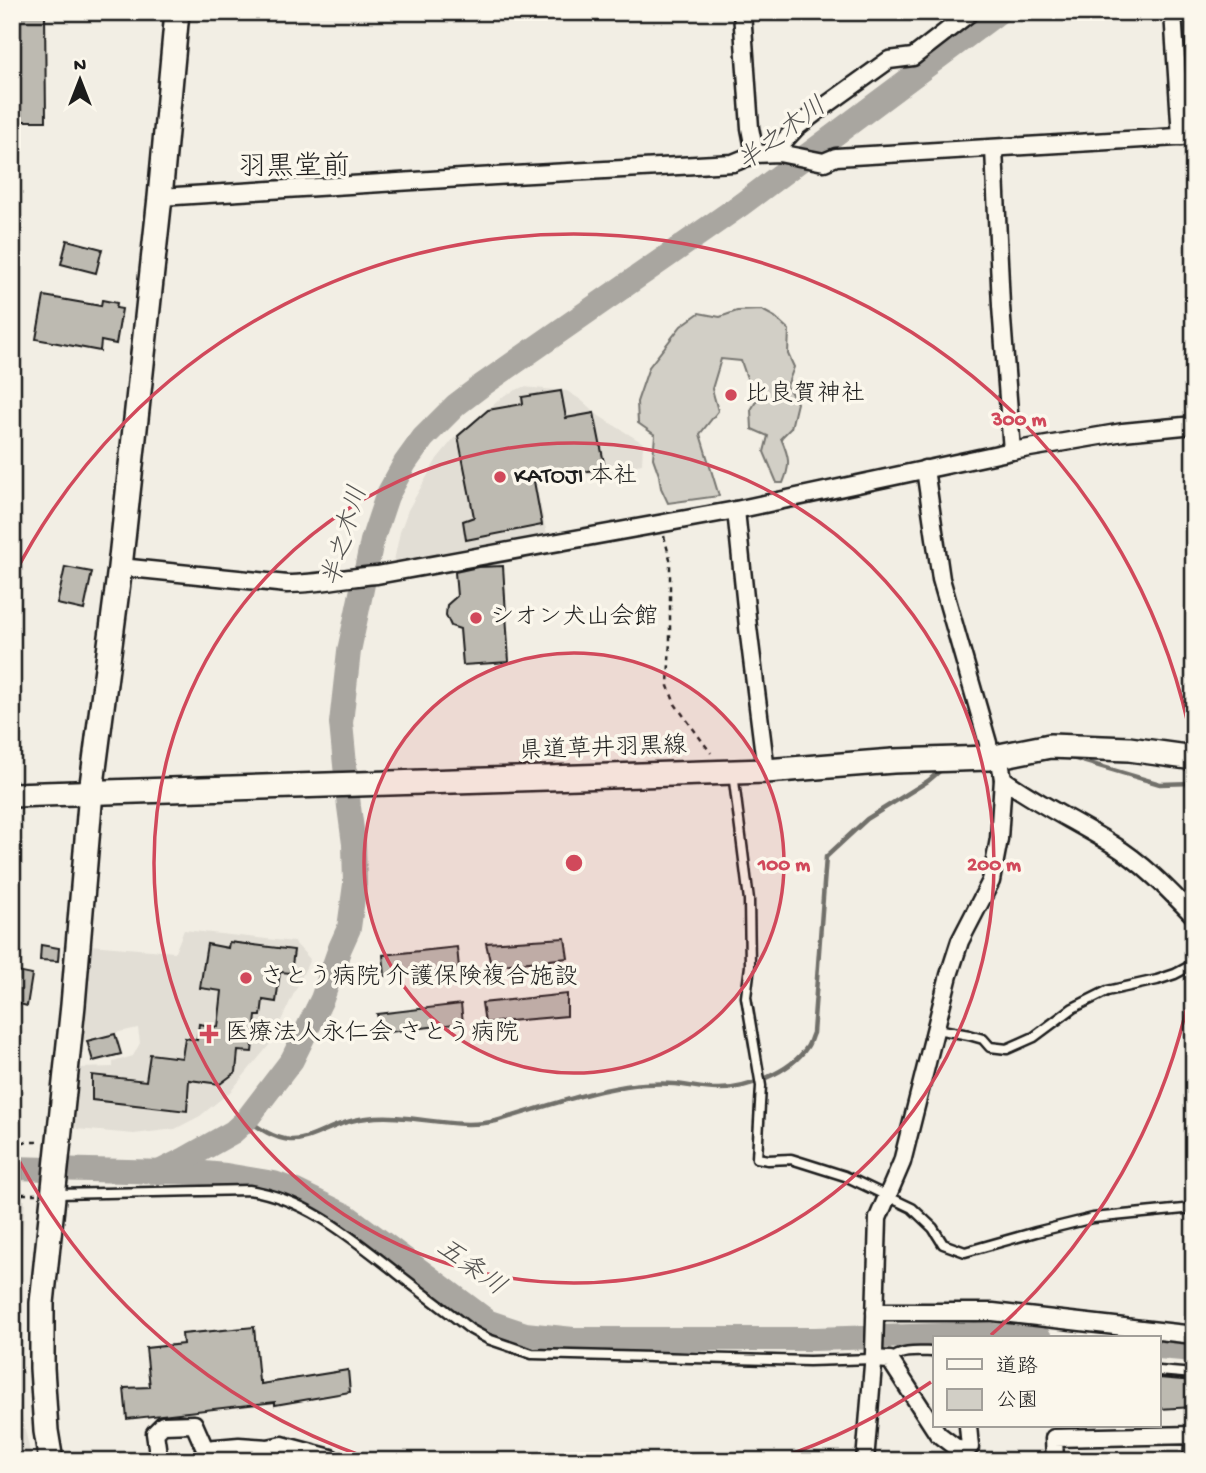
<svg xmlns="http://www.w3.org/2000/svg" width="1206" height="1473" font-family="'Gochi Hand','Klee One',sans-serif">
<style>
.built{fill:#e2ded5}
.green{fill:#d2cfc6;stroke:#777671;stroke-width:2}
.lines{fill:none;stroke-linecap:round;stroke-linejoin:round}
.stream{stroke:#716f6b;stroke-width:4.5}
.river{stroke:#a9a6a0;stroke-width:24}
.building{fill:#bdbab1;stroke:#1c1c1c;stroke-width:2}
.lane-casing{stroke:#1c1c1c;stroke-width:13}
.street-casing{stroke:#1c1c1c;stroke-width:21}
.secondary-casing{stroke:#1c1c1c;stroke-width:28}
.path{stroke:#1c1c1c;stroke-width:2.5;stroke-dasharray:5 5;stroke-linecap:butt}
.lane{stroke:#fbf7ec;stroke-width:8}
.street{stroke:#fbf7ec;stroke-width:16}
.secondary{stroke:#fbf7ec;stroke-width:23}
.ring{fill:none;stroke:#d1495b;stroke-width:3.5}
.poi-dot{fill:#d1495b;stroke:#fbf7ec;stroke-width:2.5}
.labels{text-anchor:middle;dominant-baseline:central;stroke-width:7;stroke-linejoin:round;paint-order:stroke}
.poi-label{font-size:24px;fill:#1c1c1c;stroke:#fbf7ec;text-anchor:start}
.street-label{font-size:24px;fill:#1c1c1c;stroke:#fbf7ec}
.water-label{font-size:26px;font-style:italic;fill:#545351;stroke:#fbf7ec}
.quarter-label{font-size:28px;fill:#1c1c1c;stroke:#fbf7ec}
.centre{fill:#d1495b;stroke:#fbf7ec;stroke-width:3.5}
.ring-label{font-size:21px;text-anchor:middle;font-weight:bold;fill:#d1495b;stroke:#fbf7ec;stroke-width:7;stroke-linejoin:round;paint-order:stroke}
</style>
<rect width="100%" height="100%" fill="#f2eee4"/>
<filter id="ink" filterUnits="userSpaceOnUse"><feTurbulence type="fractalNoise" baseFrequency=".0143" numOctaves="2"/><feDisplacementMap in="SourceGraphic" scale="14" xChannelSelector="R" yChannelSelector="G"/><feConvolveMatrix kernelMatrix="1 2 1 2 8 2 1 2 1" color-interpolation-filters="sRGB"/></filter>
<g filter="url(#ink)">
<g class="built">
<path d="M1181 12H1194V118H1187Z"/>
<path d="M523 387 567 391 581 400 599 416 643 443 642 464 536 485 547 534 394 561 400 532 408 510 437 459 455 437 505 395Z"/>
<path d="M184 930 294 942 310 959 280 1023 285 1026 231 1091 200 1116 175 1129 134 1134 77 1129 73 1120 79 1068 113 1067V1062L133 1056 140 1043 138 1028 82 1040 90 945 175 952Z"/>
<path d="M12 1200H25L19 1293V1402L32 1461H12Z"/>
</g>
<path class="green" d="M762 310 775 317 789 330 788 354 794 367 787 386 797 403 791 428 781 438C789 457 791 464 783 483H777L764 452 768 436 752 429 751 410 762 391 748 381 741 361 721 359 712 389 718 411 700 434 719 496 668 503 661 488 659 475 653 458 655 435 638 423 637 402 649 367 681 326 699 313 720 317 737 311Z"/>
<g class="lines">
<g class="stream">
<path d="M1069 757 1160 784 1194 783"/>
<path d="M247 1119C260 1129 273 1138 290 1140 308 1141 325 1129 341 1124 349 1121 359 1119 367 1118 410 1112 453 1131 496 1121 538 1109 582 1093 626 1086 642 1084 658 1083 674 1084 688 1085 703 1089 717 1089 745 1090 791 1072 807 1047 810 1043 811 1037 813 1033L826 857 867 819 928 781 941 770 945 769"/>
</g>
<g class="river">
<path d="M12 1168 204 1173 226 1175 274 1183 296 1191 347 1216 489 1322 525 1334 573 1339H814L975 1334 1040 1338"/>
<path d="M159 1172 185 1159 233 1132 247 1119 292 1060 322 999 340 948 349 928 355 884 354 844 349 807 341 723 349 651 372 541 387 496 405 463 423 438 456 405 481 386 742 204 999 12"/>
<path d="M1159 1347 1194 1350"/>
</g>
</g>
<g class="building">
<path d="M12 12H45L46 121H12Z"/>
<path d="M67 240 102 249 96 273 61 264Z"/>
<path d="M44 296 101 306 102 300 117 303 116 308 122 309 116 344 101 341 100 351 36 339Z"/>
<path d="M561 391 566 418 594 413 605 468 534 481 542 525 466 540 463 521 474 517 458 436 488 410 523 404 522 397Z"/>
<path d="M503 566 509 662 463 665 460 629 451 626 446 615 447 605 457 596 455 572 478 567Z"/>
<path d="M65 567 92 572 84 610 57 604Z"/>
<path d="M565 938 568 958 491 966 486 943Z"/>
<path d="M229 942 294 950 291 973 280 972 276 1002 263 1000 261 1016H256L252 1052 238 1051 236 1072 220 1084 189 1080 187 1111 92 1100V1075L146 1081 150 1054 182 1058 185 1038 197 1040 199 1024 218 1027 222 991 200 988 207 944 228 948Z"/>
<path d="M41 945 59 948 58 961 40 960Z"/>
<path d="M457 947 459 968 385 976 383 955Z"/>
<path d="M12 971 32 975 27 1006 12 1002Z"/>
<path d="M567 994V1016L485 1023 482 1003Z"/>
<path d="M461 1004 463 1023 382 1033 377 1014Z"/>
<path d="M115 1034 121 1054 93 1061 87 1041Z"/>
<path d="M254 1327 259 1381H261V1384L348 1370 350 1392 275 1405V1402L127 1419 124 1388 150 1387 146 1348 183 1344 182 1334Z"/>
<path d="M1159 1378 1194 1381V1407L1159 1409Z"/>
</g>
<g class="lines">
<defs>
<g id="lane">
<path d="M729 774 734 781 749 900 750 966 746 997 761 1086 757 1158 768 1160 791 1159 845 1176 912 1208 933 1228 943 1244 965 1252 1036 1232 1093 1218 1194 1208"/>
<path d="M936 1029 969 1035 983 1039 990 1047 1007 1049 1034 1037 1073 1008 1107 991 1157 980 1175 974 1194 964"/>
<path d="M57 1194 249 1190C307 1199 352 1238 397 1273 421 1292 446 1310 470 1329L488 1339 532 1354 809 1361 873 1359"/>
<path d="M890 1360C902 1349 920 1352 935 1352"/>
<path d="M1159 1371 1194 1374"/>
</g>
<g id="street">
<path d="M742 12 750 128 755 154"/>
<path d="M1173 12 1181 137"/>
<path d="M994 149 1001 306 1012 451"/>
<path d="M779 153 785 140 797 127 818 111 889 60 913 57 971 12"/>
<path d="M160 197 478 177 733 163 755 154 779 153 824 162 836 157 1194 136"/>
<path d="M925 469 941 579 988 743 989 758"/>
<path d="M736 510 748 627 766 771"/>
<path d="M120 567 287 584C318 584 347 577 377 575L736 510 1012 451 1123 432 1194 425"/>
<path d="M1003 779C1038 804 1076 822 1112 844 1143 863 1168 889 1194 916"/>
<path d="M875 1312H993L1194 1335"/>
<path d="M873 1359 890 1360 938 1434 959 1450 970 1447 968 1426"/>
<path d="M159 1461 155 1433 163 1425 194 1424 205 1449 239 1446 268 1448 282 1445 331 1458"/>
<path d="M865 1461 874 1353 878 1218 902 1162 949 975 960 941 991 881 999 839 1003 779 999 755"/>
<path d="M1055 1461 1054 1438 1194 1435 1192 1457 1190 1461"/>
</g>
<g id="secondary">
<path d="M12 795 766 771 893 761 989 758 1050 746 1129 749 1194 758"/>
<path d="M51 1461 46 1431 42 1368V1303L73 1005 91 792 120 567 160 197 177 12"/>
</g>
</defs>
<use href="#lane" class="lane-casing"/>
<use href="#street" class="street-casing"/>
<use href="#secondary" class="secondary-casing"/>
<g class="path">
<path d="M664 536 670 559V638L668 686 675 704 711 753"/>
<path d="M12 1142H41"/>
<path d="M12 1194H36"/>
</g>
<use href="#lane" class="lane"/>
<use href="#street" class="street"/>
<use href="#secondary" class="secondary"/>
</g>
</g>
<circle cx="574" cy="863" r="210" fill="#d1495b" fill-opacity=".12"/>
<g class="ring">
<circle cx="574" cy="863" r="210"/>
<circle cx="574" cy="863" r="420"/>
<path d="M1193 978A630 630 0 0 1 991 1335M931 1382A630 630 0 0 1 774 1460M374 1460A630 630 0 0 1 13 1149M13 577A630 630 0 0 1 1193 748"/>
</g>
<g class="poi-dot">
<circle cx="731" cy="395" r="7"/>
<circle cx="500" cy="477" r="7"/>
<circle cx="476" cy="618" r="7"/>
<circle cx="246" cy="978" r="7"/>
<path d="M205.5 1023.5h7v7h7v7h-7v7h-7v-7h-7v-7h7z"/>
</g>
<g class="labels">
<g class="poi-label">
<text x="745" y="395">比良賀神社</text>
<text x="514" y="477">KATOJI 本社</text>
<text x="490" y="618">シオン犬山会館</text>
<text x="260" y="978">さとう病院 介護保険複合施設</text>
<text x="225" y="1034">医療法人永仁会 さとう病院</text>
</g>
<g class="street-label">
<text transform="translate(603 750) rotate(-2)">県道草井羽黒線</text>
</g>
<g class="water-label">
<text transform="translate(783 136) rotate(-37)">半之木川</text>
<text transform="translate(347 537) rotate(-74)">半之木川</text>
<text transform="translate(470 1269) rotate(36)">五条川</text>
</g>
<g class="quarter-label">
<text x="294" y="168">羽黒堂前</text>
</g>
</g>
<circle cx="574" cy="863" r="10" class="centre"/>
<g class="ring-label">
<text x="1019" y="425">300 m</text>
<text x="784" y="870">100 m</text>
<text x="994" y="870">200 m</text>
</g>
<rect width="1206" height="1473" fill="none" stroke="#fbf7ec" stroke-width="42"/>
<rect x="21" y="21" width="1164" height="1431" fill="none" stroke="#1c1c1c" stroke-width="2.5" filter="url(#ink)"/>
<rect x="933" y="1336" width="228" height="91" fill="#fbf7ec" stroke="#a29f99" stroke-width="2"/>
<rect x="947" y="1359" width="35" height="10" fill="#fbf7ec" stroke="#a29f99" stroke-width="2"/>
<text x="996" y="1372" font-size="21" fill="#1c1c1c">道路</text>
<rect x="947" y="1389" width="35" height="21" fill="#d2cfc6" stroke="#a29f99" stroke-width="2"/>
<text x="996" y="1406" font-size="21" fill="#1c1c1c">公園</text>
<g transform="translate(80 80)" stroke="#fbf7ec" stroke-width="5" paint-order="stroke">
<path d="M0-5L12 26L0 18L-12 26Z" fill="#1c1c1c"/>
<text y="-10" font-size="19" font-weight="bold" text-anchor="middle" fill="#1c1c1c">N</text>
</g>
</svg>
